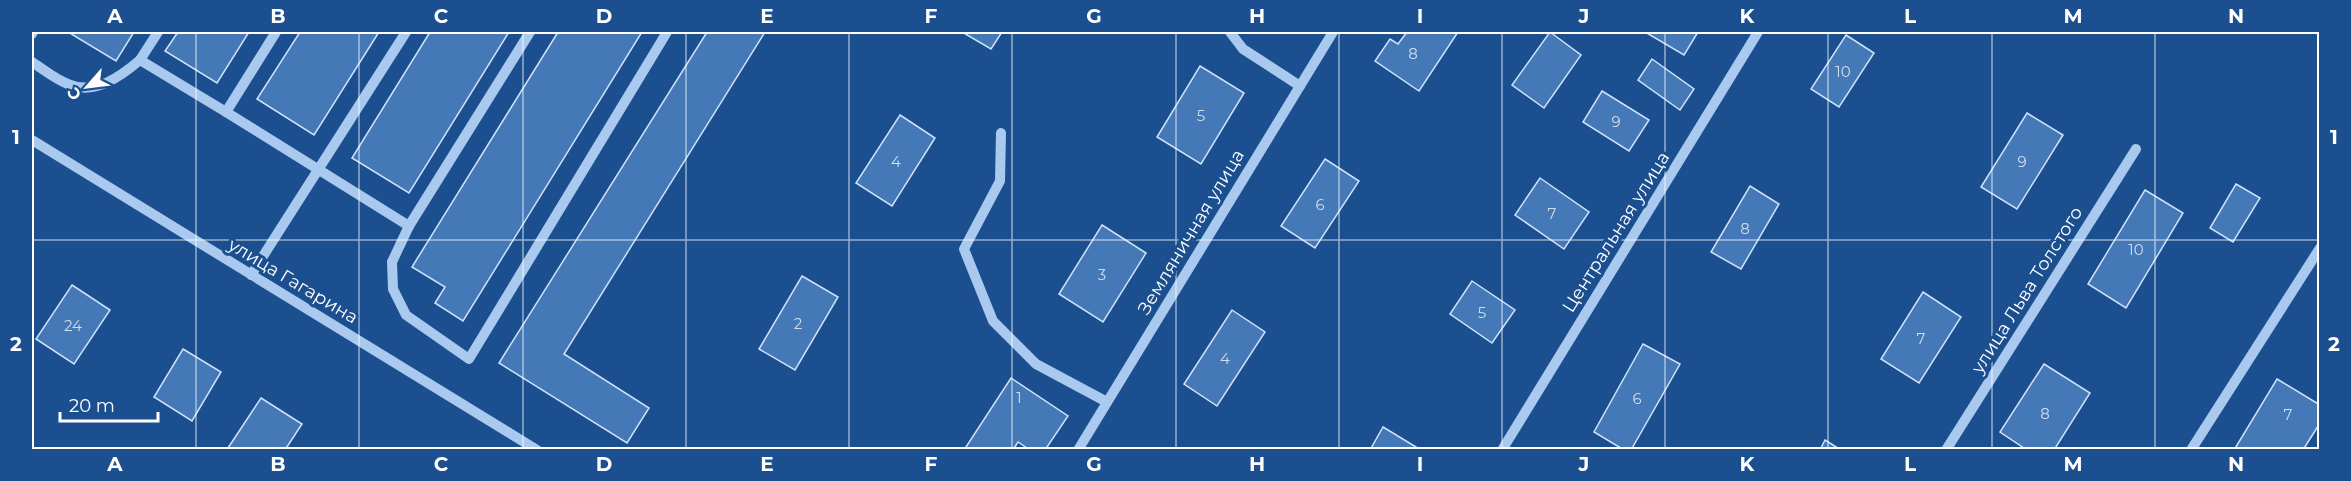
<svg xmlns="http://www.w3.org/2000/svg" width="2351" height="481" font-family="Montserrat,sans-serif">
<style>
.building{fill:#4478b7;stroke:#cfe3fa;stroke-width:1.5}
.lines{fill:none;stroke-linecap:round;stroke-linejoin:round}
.minor{stroke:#a9c9ee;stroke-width:10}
.grid{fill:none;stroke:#fff;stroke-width:1.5;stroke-opacity:0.55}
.labels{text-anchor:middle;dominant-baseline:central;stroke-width:6;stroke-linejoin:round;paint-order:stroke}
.number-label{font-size:15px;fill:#d0dded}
.street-label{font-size:18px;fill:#fff;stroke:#1b4f8f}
.neatline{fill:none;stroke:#fff;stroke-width:2}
.grid-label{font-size:20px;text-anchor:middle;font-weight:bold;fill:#fff}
</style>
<rect width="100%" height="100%" fill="#1b4f8f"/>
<g class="building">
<path d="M68 32H134L116 61Z"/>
<path d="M178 32H249L217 83 165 51Z"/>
<path d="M300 32H379L314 135 257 99Z"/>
<path d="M430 32H509L409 193 352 158Z"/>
<path d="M558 32H642L463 321 435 303 445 287 412 267Z"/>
<path d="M707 32H765L564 354 649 408 627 443 499 363Z"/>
<path d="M962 32H1002L991 49Z"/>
<path d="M1407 32H1458L1419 91 1375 61 1390 39 1398 44Z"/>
<path d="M1550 32 1581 55 1544 108 1512 85Z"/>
<path d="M1645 32H1698L1684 55Z"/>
<path d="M1846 35 1874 53 1839 107 1811 89Z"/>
<path d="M1652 59 1694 89 1680 110 1638 80Z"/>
<path d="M1200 66 1244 93 1201 164 1157 137Z"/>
<path d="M1602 91 1649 120 1629 151 1583 122Z"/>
<path d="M2027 113 2063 135 2017 209 1981 187Z"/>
<path d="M900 115 935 138 892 206 856 183Z"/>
<path d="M1325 159 1359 181 1315 248 1281 226Z"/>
<path d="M1540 178 1589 212 1564 249 1515 215Z"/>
<path d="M2236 184 2260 198 2233 242 2210 228Z"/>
<path d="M1750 186 1779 204 1741 269 1711 252Z"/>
<path d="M2145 190 2183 213 2126 308 2088 284Z"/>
<path d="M1102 225 1146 253 1103 322 1059 294Z"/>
<path d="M802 276 838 297 795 370 759 349Z"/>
<path d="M1472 281 1515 310 1492 343 1450 314Z"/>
<path d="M72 285 110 310 74 364 36 339Z"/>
<path d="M1923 292 1961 317 1919 383 1881 359Z"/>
<path d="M1232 310 1265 332 1217 406 1184 384Z"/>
<path d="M1643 344 1680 364 1631 450H1624L1594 432Z"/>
<path d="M183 349 221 372 192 421 154 397Z"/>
<path d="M2044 364 2090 393 2054 450H2027L2000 432Z"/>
<path d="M1011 378 1068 416 1045 450H1030L1018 442 1013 450H964Z"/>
<path d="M2277 379 2320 405V423L2303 450H2234Z"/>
<path d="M261 398 302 424 285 450H230L228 448Z"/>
<path d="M1383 427 1421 450H1370Z"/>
<path d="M1825 440 1841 450H1820Z"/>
</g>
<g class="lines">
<g class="minor">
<path d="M158 32 140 60 226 112"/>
<path d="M276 32 226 112 409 226 530 32"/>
<path d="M1230 32 1243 49 1300 86"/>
<path d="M32 34 33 32"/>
<path d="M32 62C43 69 55 79 68 84 95 96 121 76 140 60"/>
<path d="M1001 133 1000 181 964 249 993 321 1036 364 1107 402"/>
<path d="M32 140 537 450"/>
<path d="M409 226 392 262 393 289 406 315 469 359 667 32"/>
<path d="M251 275 406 32"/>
<path d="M1078 450 1333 32"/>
<path d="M1502 450 1758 32"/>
<path d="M1946 450 2136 149"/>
<path d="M2191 450 2320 248"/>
</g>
</g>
<path class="grid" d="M196 32V450M359 32V450M523 32V450M686 32V450M849 32V450M1012 32V450M1176 32V450M1339 32V450M1502 32V450M1665 32V450M1828 32V450M1992 32V450M2155 32V450M32 240H2320"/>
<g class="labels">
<g class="number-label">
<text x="1413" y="53">8</text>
<text x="1843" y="71">10</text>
<text x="1201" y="115">5</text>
<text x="1616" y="121">9</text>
<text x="896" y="161">4</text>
<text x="2022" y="161">9</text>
<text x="1320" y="204">6</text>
<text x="1552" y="213">7</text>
<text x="1745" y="228">8</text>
<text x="2136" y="249">10</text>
<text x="1102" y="274">3</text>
<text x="1482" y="312">5</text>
<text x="798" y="323">2</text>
<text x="73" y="325">24</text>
<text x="1921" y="338">7</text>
<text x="1225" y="358">4</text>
<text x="1019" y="397">1</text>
<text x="1637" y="398">6</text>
<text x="2045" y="413">8</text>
<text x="2288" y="414">7</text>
</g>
<g class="street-label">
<text transform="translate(1191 232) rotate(-59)">Земляничная улица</text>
<text transform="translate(1616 232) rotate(-58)">Центральная улица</text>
<text transform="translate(293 281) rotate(31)">улица Гагарина</text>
<text transform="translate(2027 290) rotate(-58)">улица Льва Толстого</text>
</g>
</g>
<rect width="2351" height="481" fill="none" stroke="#1b4f8f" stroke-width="66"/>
<g transform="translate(87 87) rotate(242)" stroke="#1b4f8f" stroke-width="4.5" paint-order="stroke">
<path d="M0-4.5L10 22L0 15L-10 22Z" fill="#ffffff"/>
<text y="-9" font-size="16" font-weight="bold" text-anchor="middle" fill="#ffffff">С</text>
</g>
<path d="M60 412v9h98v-9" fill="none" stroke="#ffffff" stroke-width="3"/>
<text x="69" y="412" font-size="18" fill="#ffffff" stroke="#1b4f8f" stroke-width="4.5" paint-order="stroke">20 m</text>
<rect x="33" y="33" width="2285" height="415" class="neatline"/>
<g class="grid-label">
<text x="115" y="23">A</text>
<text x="278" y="23">B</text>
<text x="441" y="23">C</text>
<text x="604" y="23">D</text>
<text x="767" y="23">E</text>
<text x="931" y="23">F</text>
<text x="1094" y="23">G</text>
<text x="1257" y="23">H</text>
<text x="1420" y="23">I</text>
<text x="1584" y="23">J</text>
<text x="1747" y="23">K</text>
<text x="1910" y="23">L</text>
<text x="2073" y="23">M</text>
<text x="2236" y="23">N</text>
<text x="16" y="144">1</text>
<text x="2334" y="144">1</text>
<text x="16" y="351">2</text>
<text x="2334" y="351">2</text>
<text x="115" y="471">A</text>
<text x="278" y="471">B</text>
<text x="441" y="471">C</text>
<text x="604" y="471">D</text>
<text x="767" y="471">E</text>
<text x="931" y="471">F</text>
<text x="1094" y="471">G</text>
<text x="1257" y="471">H</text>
<text x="1420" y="471">I</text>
<text x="1584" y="471">J</text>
<text x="1747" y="471">K</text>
<text x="1910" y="471">L</text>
<text x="2073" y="471">M</text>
<text x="2236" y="471">N</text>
</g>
</svg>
